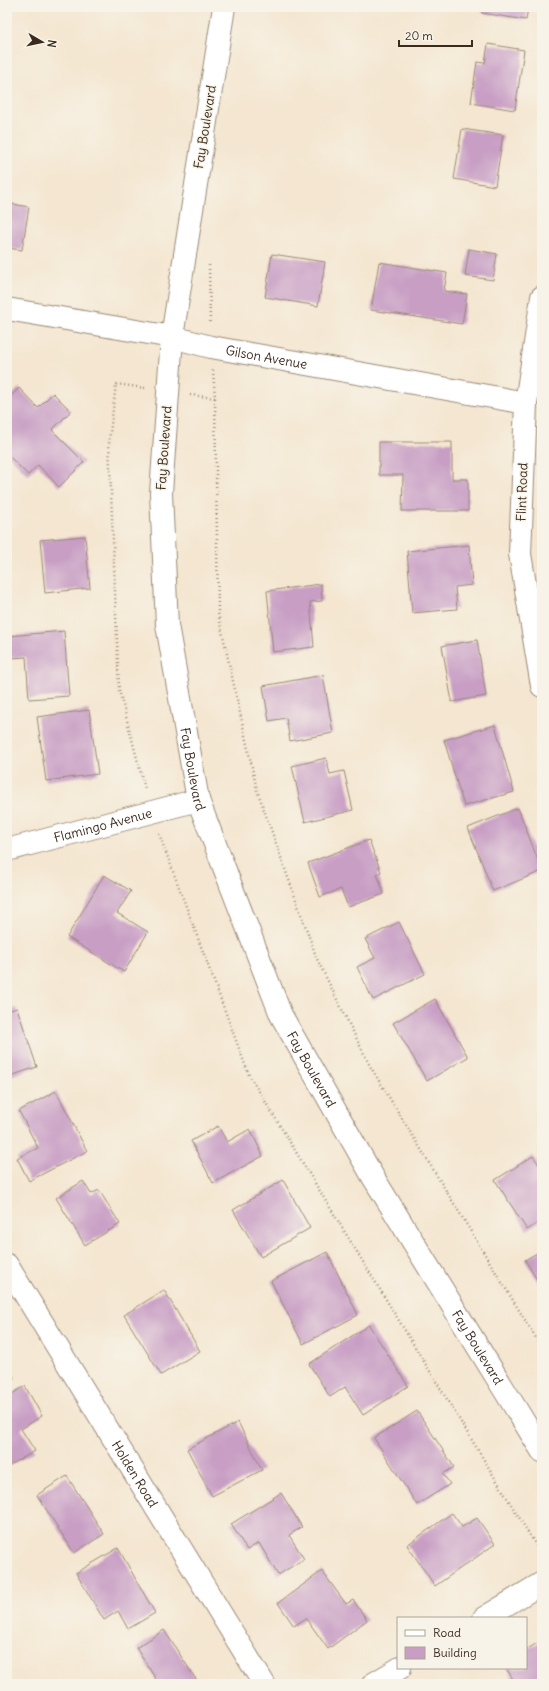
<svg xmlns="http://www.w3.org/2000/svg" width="549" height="1691" font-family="Delius,sans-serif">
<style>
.building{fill:#c89ec5}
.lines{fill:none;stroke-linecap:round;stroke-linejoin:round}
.street-casing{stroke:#988877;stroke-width:24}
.secondary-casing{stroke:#988877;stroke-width:24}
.path{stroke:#988877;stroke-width:2.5;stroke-dasharray:1 3;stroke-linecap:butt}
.street{stroke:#fff;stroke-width:22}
.secondary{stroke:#fff;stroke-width:22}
.labels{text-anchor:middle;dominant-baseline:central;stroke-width:3;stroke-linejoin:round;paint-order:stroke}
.street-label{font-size:13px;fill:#3b2a1e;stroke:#f7f3e8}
</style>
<rect width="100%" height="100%" fill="#f7f3e8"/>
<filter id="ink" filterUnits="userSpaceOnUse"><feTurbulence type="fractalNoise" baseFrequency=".025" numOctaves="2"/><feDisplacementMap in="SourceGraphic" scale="8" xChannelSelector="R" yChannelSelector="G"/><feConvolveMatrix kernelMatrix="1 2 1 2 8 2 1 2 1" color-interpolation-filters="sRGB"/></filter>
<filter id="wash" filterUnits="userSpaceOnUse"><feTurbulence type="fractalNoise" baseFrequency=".012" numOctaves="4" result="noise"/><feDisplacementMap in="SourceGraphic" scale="16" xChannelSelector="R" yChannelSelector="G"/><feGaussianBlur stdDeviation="0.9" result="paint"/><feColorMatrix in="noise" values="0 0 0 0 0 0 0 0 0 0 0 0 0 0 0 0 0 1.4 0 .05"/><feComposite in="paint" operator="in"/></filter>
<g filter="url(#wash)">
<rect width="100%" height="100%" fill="#f4e6d0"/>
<g id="blocks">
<g class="building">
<path d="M483 7H528L526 20 482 13Z"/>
<path d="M488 44 524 50 515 110 471 103 477 62 485 63Z"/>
<path d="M462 129 503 135 495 186 454 179Z"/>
<path d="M7 203 29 207 22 250 7 248Z"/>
<path d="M469 249 497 254 493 280 465 276Z"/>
<path d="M272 254 325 262 318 306 265 297Z"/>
<path d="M379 262 447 273 444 291 467 294 462 324 371 310Z"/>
<path d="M19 388 38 408 53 393 71 411 52 430 84 462 59 487 38 465 28 475 7 454V400Z"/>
<path d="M379 442H452V479H468V511H402L403 475H379Z"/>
<path d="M85 536 90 588 45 593 40 540Z"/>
<path d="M469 545 472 585 455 587 457 609 412 613 407 551Z"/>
<path d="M321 584 322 601 310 602 314 647 273 652 267 591Z"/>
<path d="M64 631 69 696 29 699 26 657 10 658 8 636Z"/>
<path d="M477 640 486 696 452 702 442 646Z"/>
<path d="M323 675 333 733 290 741 286 718 269 721 263 686Z"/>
<path d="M89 710 98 774 46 781 37 717Z"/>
<path d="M495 725 514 792 464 806 444 740Z"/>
<path d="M326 758 330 774 344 771 353 810 305 822 292 766Z"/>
<path d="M518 808 542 871 493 891 468 828Z"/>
<path d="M369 840 381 872 377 874 384 894 348 907 341 889 320 897 308 863Z"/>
<path d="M104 875 131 891 117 913 148 932 124 972 67 937Z"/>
<path d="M399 922 425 974 373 1000 357 967 375 958 365 939Z"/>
<path d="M435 999 468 1057 427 1081 393 1023Z"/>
<path d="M17 1008 37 1067 7 1077V1011Z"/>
<path d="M56 1091 87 1151 29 1181 17 1158 38 1148 19 1111Z"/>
<path d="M218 1126 227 1142 250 1129 263 1156 213 1183 191 1141Z"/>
<path d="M533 1156 542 1169V1220L527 1230 495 1180Z"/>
<path d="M283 1180 310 1228 261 1257 233 1210Z"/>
<path d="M83 1181 91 1194 99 1190 120 1224 85 1245 56 1198Z"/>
<path d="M542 1250V1288L525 1260Z"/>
<path d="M327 1252 358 1315 303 1344 271 1281Z"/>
<path d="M164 1290 200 1351 161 1375 124 1315Z"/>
<path d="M369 1325 408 1386 363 1415 345 1387 330 1397 309 1364Z"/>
<path d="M7 1364 14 1378 7 1382Z"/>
<path d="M25 1386 42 1416 21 1429 35 1451 7 1467V1397Z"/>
<path d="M417 1411 454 1467 443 1474 450 1484 417 1505 374 1438Z"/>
<path d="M238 1422 262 1470 212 1496 187 1449Z"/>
<path d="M67 1476 104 1534 74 1553 37 1495Z"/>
<path d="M281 1493 302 1527 289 1535 304 1559 278 1575 259 1543 247 1550 231 1524Z"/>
<path d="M452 1513 462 1527 477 1518 495 1544 435 1586 407 1545Z"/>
<path d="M118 1548 155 1613 128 1629 118 1611 104 1620 76 1573Z"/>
<path d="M322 1571 346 1604 353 1600 367 1620 328 1649 306 1618 294 1626 278 1603Z"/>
<path d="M164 1630 199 1684H159L136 1648Z"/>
<path d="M542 1640V1684H516L506 1668H526V1650Z"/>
</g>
</g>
</g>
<g filter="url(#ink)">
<use href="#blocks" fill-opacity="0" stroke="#988877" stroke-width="1"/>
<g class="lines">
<defs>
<g id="street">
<path d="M542 297 526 403 520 554 542 686"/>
<path id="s1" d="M7 309 172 337 211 347 526 403"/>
<path id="s2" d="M7 850 198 800"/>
<path id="s3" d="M7 1265 264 1684"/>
<path d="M484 1618 542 1583"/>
<path d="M373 1684 400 1668"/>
</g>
<g id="secondary">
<path id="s4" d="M224 7 172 337 161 493 167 625 198 800 281 1015 373 1177 542 1451"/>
</g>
</defs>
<use href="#street" class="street-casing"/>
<use href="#secondary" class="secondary-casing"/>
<g class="path">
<path d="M209 265 210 322"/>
<path d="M213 370 215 398 218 613 257 790 317 959 370 1066 542 1348"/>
<path d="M145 388 116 384 109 442 119 690 145 789"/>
<path d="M190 395 215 398"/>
<path d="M159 834 249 1075 542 1555"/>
</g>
<use href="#street" class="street"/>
<use href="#secondary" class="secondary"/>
</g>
</g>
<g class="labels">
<g class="street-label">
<text transform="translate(205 127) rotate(-81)">Fay Boulevard</text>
<text stroke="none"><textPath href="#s1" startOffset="264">Gilson Avenue</textPath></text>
<text transform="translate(164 448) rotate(-86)">Fay Boulevard</text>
<text transform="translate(522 492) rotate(-88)">Flint Road</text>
<text stroke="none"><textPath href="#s4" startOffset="769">Fay Boulevard</textPath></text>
<text stroke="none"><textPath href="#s2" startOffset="99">Flamingo Avenue</textPath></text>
<text stroke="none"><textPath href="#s4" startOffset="1093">Fay Boulevard</textPath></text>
<text stroke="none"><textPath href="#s4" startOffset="1417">Fay Boulevard</textPath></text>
<text stroke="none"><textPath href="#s3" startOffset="245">Holden Road</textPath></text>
</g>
</g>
<rect width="549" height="1691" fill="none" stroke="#f7f3e8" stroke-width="24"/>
<rect x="397" y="1617" width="130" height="52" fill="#f7f3e8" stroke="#aca397"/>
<rect x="405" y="1630" width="20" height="6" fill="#ffffff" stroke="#aca397"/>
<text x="433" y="1637" font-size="12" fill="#3b2a1e">Road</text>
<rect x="405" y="1647" width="20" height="12" fill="#c89ec5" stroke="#aca397"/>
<text x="433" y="1657" font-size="12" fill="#3b2a1e">Building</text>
<g transform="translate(42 42) rotate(99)" stroke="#f7f3e8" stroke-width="3" paint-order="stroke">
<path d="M0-3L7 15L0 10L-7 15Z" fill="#3b2a1e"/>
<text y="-6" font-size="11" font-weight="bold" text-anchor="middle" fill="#3b2a1e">N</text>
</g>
<path d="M399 40v6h73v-6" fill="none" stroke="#3b2a1e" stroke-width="2"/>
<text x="405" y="40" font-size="12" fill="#3b2a1e" stroke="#f7f3e8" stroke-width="3" paint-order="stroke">20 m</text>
</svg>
